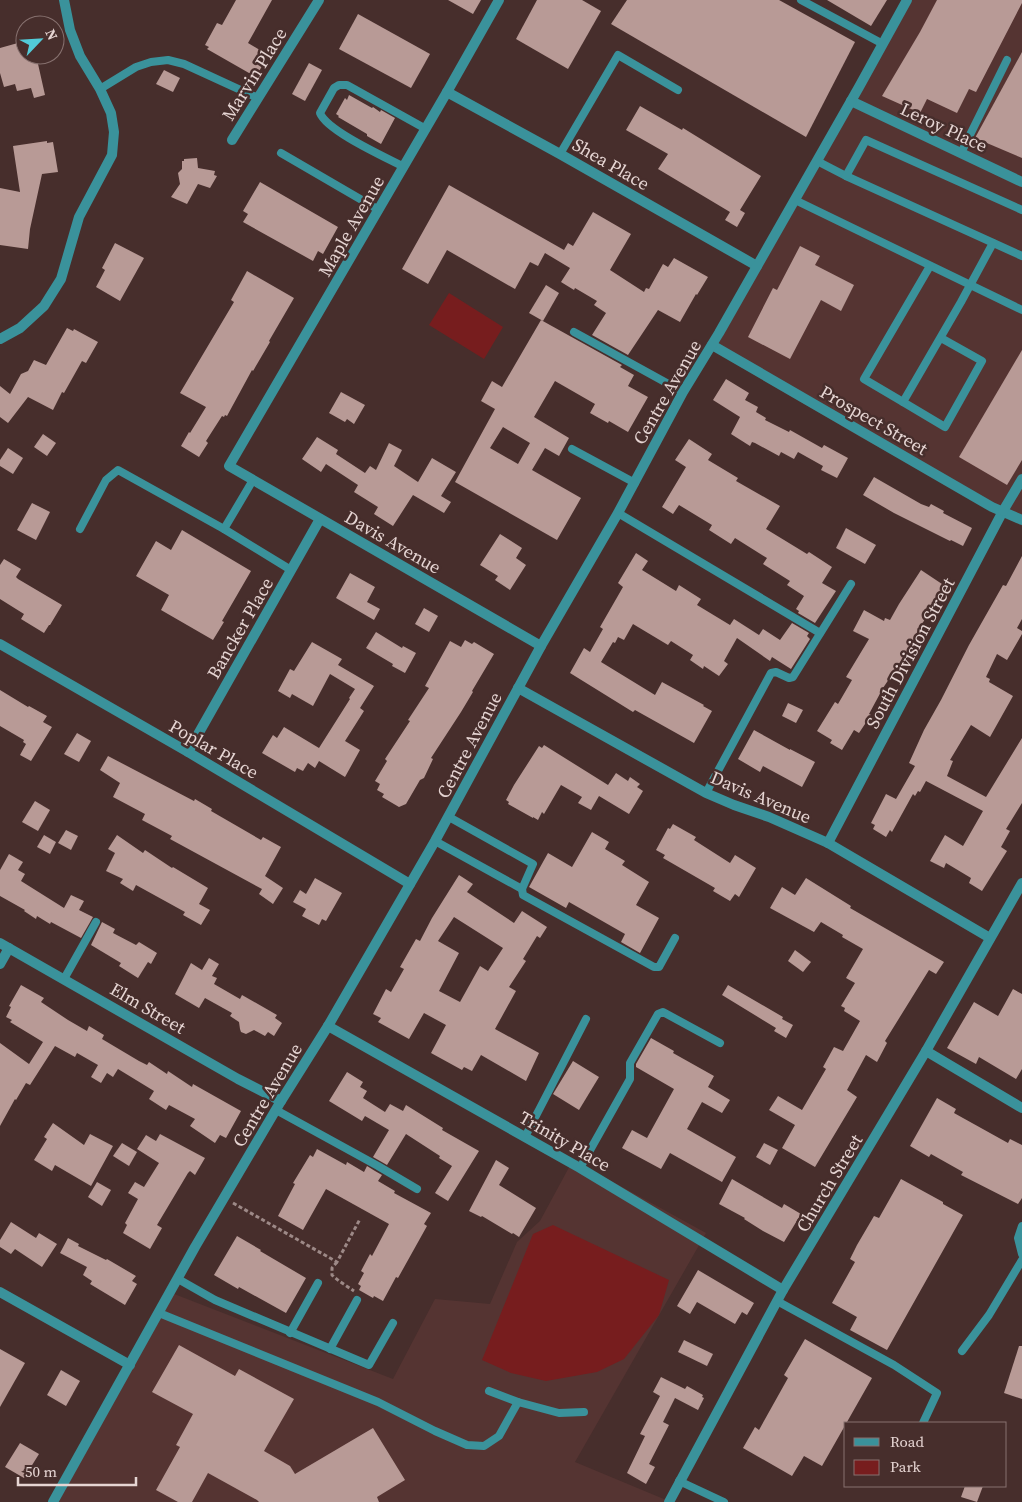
<svg xmlns="http://www.w3.org/2000/svg" width="1022" height="1502" font-family="'Source Serif 4',serif">
<style>
.built{fill:#553432}
.green{fill:#771d1e}
.building{fill:#b89a96;fill-rule:evenodd}
.lines{fill:none;stroke-linecap:round;stroke-linejoin:round}
.path{stroke:#9d8987;stroke-width:3;stroke-dasharray:4 2.5;stroke-linecap:butt}
.service{stroke:#3a929b;stroke-width:8}
.minor{stroke:#3a929b;stroke-width:10}
.tertiary{stroke:#3a929b;stroke-width:10}
.labels{text-anchor:middle;dominant-baseline:central;stroke-width:5;stroke-linejoin:round;paint-order:stroke}
.street-label{font-size:18px;fill:#e6d5d3;stroke:#472e2c}
</style>
<rect width="100%" height="100%" fill="#472e2c"/>
<g class="built">
<path d="M912 0H1022V526L862 438 714 351Z"/>
<path d="M573 1160 706 1233 575 1462 671 1502H56L169 1292 393 1379 435 1299 490 1304 517 1242 540 1221Z"/>
</g>
<g class="green">
<path d="M449 293 503 327 484 359 429 325Z"/>
<path d="M553 1225 669 1280 659 1315 624 1359 597 1372 546 1381 511 1373 482 1360 533 1234Z"/>
</g>
<g class="building">
<path d="M236 0H272L248 43 268 55 256 77 207 49 209 47 205 45 217 23 222 25Z"/>
<path d="M448 0H481L473 14Z"/>
<path d="M537 0H582L601 11 568 69 516 39Z"/>
<path d="M627 0H779L855 42 806 137 611 24Z"/>
<path d="M827 0H887L871 26Z"/>
<path d="M937 0H1022V3L976 92 969 89 957 113 927 99 920 113 882 96 920 32Z"/>
<path d="M358 14 430 54 411 88 339 49Z"/>
<path d="M25 41V55H36L45 95 34 98 31 88 17 91 15 84 4 87 0 73V48Z"/>
<path d="M1022 52V158L975 138Z"/>
<path d="M309 63 322 70 305 101 292 94Z"/>
<path d="M164 70 180 78 173 92 156 84Z"/>
<path d="M349 95 372 108 373 107 380 112 381 110 395 118 381 144 367 136V134L338 117 339 116 336 114 345 98 347 100Z"/>
<path d="M640 106 682 130 683 128 761 176 740 210 745 213 737 227 725 220 730 212 658 169 668 154 626 130Z"/>
<path d="M47 141V143L53 142 58 172 42 174 30 229 28 249 0 245V188L20 192 13 146Z"/>
<path d="M197 158 198 168 215 171 214 175 217 176 210 188 198 184 187 204 171 197 180 184 178 173 182 169V161H184V159Z"/>
<path d="M260 182 338 227 323 254 318 251 313 261 243 222 248 214 243 211Z"/>
<path d="M449 185 564 250 568 243 573 246 593 212 631 234 610 270 644 292 646 288 649 289 663 264 668 267 674 258 708 277 697 295 696 294 680 322 658 310 628 355 592 335 606 313 594 305 597 301 575 288 574 290 561 282 570 268 545 253 538 266 530 262 515 289 447 250 428 284 402 269Z"/>
<path d="M115 243 144 258 120 301 96 287 105 270 102 268Z"/>
<path d="M800 246 820 256 815 265 854 285 841 311 821 300 790 359 748 337 773 288 777 290Z"/>
<path d="M247 271 294 298 269 341 270 342 253 371 252 370 227 416 225 415 224 417 222 416 206 441 208 443 199 457 181 446 189 432 190 433 206 407 180 393 234 302 231 300Z"/>
<path d="M546 285 559 293 543 321 529 313Z"/>
<path d="M541 320 622 365 620 367 634 375 628 386 648 397 628 432 609 421 608 423 590 413 595 404 555 381 534 417 569 438 559 456 545 448 532 470 581 498 557 540 455 482 495 409 481 401 492 381 502 387ZM503 427 530 443 518 464 490 448Z"/>
<path d="M67 328 73 331 74 329 98 342 86 363 82 361 64 393 62 392 53 410 28 397 8 423 0 417V386L10 394 21 374 28 371 34 360 46 365Z"/>
<path d="M1022 350V460L1007 485 959 457Z"/>
<path d="M726 379 749 393 745 400 758 407 756 412 766 418 765 420 789 432 790 430 822 448 824 445 848 458 837 478 821 470 823 466 798 452 794 459 781 452 779 456 755 443 752 442 750 446 731 434 740 417 713 400Z"/>
<path d="M341 392 365 405 354 424 347 419 345 422 329 413Z"/>
<path d="M43 434 56 443 47 456 34 447Z"/>
<path d="M317 437 338 450 336 454 365 473 370 466 376 470 389 443 402 450 394 466 418 482 432 458 456 472 441 496 451 502 444 513 413 495 393 526 374 514 378 507 354 492 358 485 326 464 321 472 302 459Z"/>
<path d="M689 439 712 454 708 460 738 478 736 481 780 506 766 529 807 554 809 552 832 567 822 583 836 591 815 623 798 613 799 611 796 609 804 596 787 585 790 581 763 564 767 558 735 538 731 544 709 530 712 525 679 505 673 514 662 507 686 467 675 460Z"/>
<path d="M8 448 23 458 13 474 0 466V460Z"/>
<path d="M874 477 921 504 929 507 931 504 944 511 943 513 972 528 963 546 951 540 950 541 894 513 863 495Z"/>
<path d="M32 503 50 512 36 540 17 530Z"/>
<path d="M846 528 876 545 865 564 836 548Z"/>
<path d="M182 530 251 571 222 621 224 622 213 640 161 610 169 595 136 576 156 541 171 550Z"/>
<path d="M500 534 522 548 516 558 526 565 510 590 495 580 498 576 480 565Z"/>
<path d="M636 553 648 561 642 570 676 591 679 585 701 599 697 605 730 625 734 619 759 635 763 629 780 640 792 623 809 633 807 636 810 639 791 669 772 657 770 661 737 638 724 661 728 664 719 676 704 666 703 669 690 660 693 655 671 641 668 645 633 624 624 640 618 637 615 643 613 642 601 662 655 695 662 682 704 705 703 706 712 711 694 743 635 710 633 712 570 673 584 648 590 652 603 629 600 627 623 587 618 583Z"/>
<path d="M1022 556V619L1017 628 1022 631V634L1007 660 997 654 986 677 990 679 989 682 1013 696 990 737 971 725 950 760 953 761 947 776 986 797 1022 738V803L1006 829 1010 831 1001 847 1007 851 982 891 969 883 971 878 946 863 944 868 930 861 945 835 963 846 983 811 926 781 920 792 918 791 915 796 913 794 892 832 890 830 886 837 873 829 875 825 871 823 886 794 896 799 915 766 909 763 924 730 941 700 969 645 1003 585 1006 586Z"/>
<path d="M4 559 21 569 16 577 18 579 62 605 50 625H49L44 633 21 619 24 614 0 599V565Z"/>
<path d="M921 570 945 586 934 604H933L907 652 883 688 869 714 871 715 859 733 854 730 842 750 830 743 832 740 817 731 835 702 838 704 852 680 846 677 869 639 853 631 864 610 884 621 885 618 890 620 899 604Z"/>
<path d="M350 573 375 587 367 602 380 609 374 620 336 598Z"/>
<path d="M424 608 438 616 429 632 415 624Z"/>
<path d="M376 632 402 648 403 646 416 653 405 673 392 666 393 664 366 648Z"/>
<path d="M465 640 472 644 474 642 494 654 472 691 473 692 461 712 431 758 433 759 424 778 420 780 406 804 399 807 382 797 384 794 377 790 380 784 375 781 387 761 385 759 410 721 408 720 429 688 425 686 450 641 461 647Z"/>
<path d="M312 642 342 659 338 665 374 686 360 708 364 711 345 741 360 750 345 777 319 761 315 768 308 763 303 771 297 768 295 772 262 753 273 735 277 738 284 727 319 748 350 699 349 698 355 689 330 674 313 706 292 694 290 698 278 691 290 669 294 671Z"/>
<path d="M0 690 28 707 29 706 47 716 43 722 52 727 31 761 20 755 26 744 23 742 24 740 0 726Z"/>
<path d="M788 703 803 710 796 723 782 716Z"/>
<path d="M754 730 790 750V749L815 762 802 787 763 766 760 772 738 759Z"/>
<path d="M77 733 91 741 79 762 64 754Z"/>
<path d="M544 745 608 785 616 773 628 781 630 777 640 784 637 787 643 791 629 814 599 796 591 810 578 803 582 797 561 785 544 814 542 812 538 820 533 817V818L508 804 509 802 506 800 514 785 539 746 542 748Z"/>
<path d="M108 756 194 801 195 799 212 809 211 811 261 840 263 837 281 847 265 876 283 888 273 904 259 894 262 889 170 839 172 836 142 820 145 814 113 797 120 783 100 770Z"/>
<path d="M35 801 50 810 38 831 22 822Z"/>
<path d="M673 824 696 837 694 840 730 863 735 855 756 868 739 897 735 894 730 901 713 891 715 888 663 858 665 855 656 850 668 828 670 829Z"/>
<path d="M66 830 78 836 71 850 58 843Z"/>
<path d="M592 832 609 842 605 849 625 861 622 865 649 882 636 905 659 918 640 953 621 942 625 934 569 902 566 908 529 887 548 853 572 867Z"/>
<path d="M44 835 56 842 50 854 37 847Z"/>
<path d="M117 835 143 853 145 850 172 868 173 867 208 888 199 904 210 910 201 925 183 915 185 912 136 885 133 891 120 883 123 879 106 871 115 853 108 849Z"/>
<path d="M9 854 23 862 18 870 25 874 21 881 64 908 71 895 84 901 79 910 93 917 81 938 51 922 50 924 37 916 36 919 24 911 25 910 0 896V870Z"/>
<path d="M459 875 473 884 467 892 514 923 522 911 547 927 540 938 537 936 523 959 526 961 509 987 516 991 495 1029 539 1053 526 1081 481 1055 472 1071 464 1067 462 1070 431 1053 446 1025 424 1013 409 1039 378 1022 381 1018 373 1014 386 989 391 992 404 969 400 967 416 939 420 941 432 918ZM454 917 503 948 488 971 480 966 460 1002 439 991 459 953 438 941Z"/>
<path d="M315 878 342 893 326 921 322 919 319 925 302 916 306 909 293 902 300 890 306 894Z"/>
<path d="M806 878 851 906 850 908 944 962 936 974 929 970 885 1041 887 1043 877 1062 866 1055 847 1090 857 1097 815 1167 782 1148 795 1125 769 1110 778 1096 802 1110 826 1069 823 1067 834 1047 843 1051 860 1021 844 1011 845 1008 841 1006 855 983 846 978 863 949 842 937 843 935 821 922 814 932 770 908 782 887 795 895Z"/>
<path d="M102 922 115 929 113 933 136 945 139 942 157 953 151 964 148 962 138 978 119 966 121 963 91 945Z"/>
<path d="M795 950 811 962 803 972 788 961Z"/>
<path d="M209 958 219 964 212 976 217 978 214 984 240 999 242 995 277 1015 275 1018 282 1023 274 1036 268 1032 265 1036 254 1030 246 1034 241 1032 240 1029 239 1022 230 1016 232 1013 205 998 199 1008 175 994 191 963 202 970Z"/>
<path d="M21 985 44 998 41 1002 68 1020 87 1031 89 1026 104 1035 102 1039 139 1061 147 1065 149 1062 167 1074 168 1071 192 1087 193 1084 241 1111 226 1138 220 1135 215 1143 190 1126 195 1119 169 1105 166 1110 149 1099 154 1091 118 1069 113 1077 107 1073 101 1083 91 1077 98 1065 77 1053 75 1057 55 1046 30 1085 26 1083 16 1100 15 1099 0 1126V1043L29 1064 43 1042 10 1022 12 1020 6 1017 11 1007 9 1006Z"/>
<path d="M728 985 783 1017 782 1019 793 1025 786 1038 774 1031 776 1028 722 995Z"/>
<path d="M1013 989 1022 994V1069L1016 1079 979 1057 976 1064 947 1048 974 1002 998 1016Z"/>
<path d="M651 1038 674 1051 673 1053 714 1076 708 1087 730 1100 722 1113 702 1102 687 1129 736 1157 722 1182 670 1153 661 1169 622 1148 632 1130 647 1138 674 1089 636 1067V1064Z"/>
<path d="M573 1061 599 1077 579 1110 553 1094Z"/>
<path d="M347 1072 363 1082 360 1087 367 1091 363 1098 385 1112 390 1104 403 1111 406 1105 443 1128 442 1130 479 1151 448 1201 435 1193 452 1166 439 1158 440 1156 406 1134 387 1165 373 1157 389 1130 365 1116 362 1121 329 1101Z"/>
<path d="M937 1098 956 1109 954 1113 1008 1143 1010 1139 1022 1145V1198L1018 1204 961 1175 963 1172 931 1154 929 1157 910 1146Z"/>
<path d="M53 1123 84 1145 90 1134 113 1146 91 1186 55 1165 52 1171 34 1160 47 1139 44 1137Z"/>
<path d="M160 1134 205 1158 195 1175 190 1171 188 1173 157 1225 162 1228 150 1249 123 1233 127 1225 125 1223 138 1199 128 1193 135 1182 144 1187 159 1163 137 1149 146 1135 156 1141Z"/>
<path d="M122 1143 137 1152 129 1166 113 1156Z"/>
<path d="M764 1143 778 1150 770 1165 756 1157Z"/>
<path d="M317 1149 346 1165 347 1162 364 1172 367 1166 375 1171 382 1175 378 1181 395 1191 394 1193 431 1213 424 1224 427 1226 398 1278 396 1277 383 1301 374 1296 373 1298 359 1290 361 1286 358 1284 364 1273 361 1271 370 1254 372 1256 389 1224 326 1189 303 1230 278 1216 295 1184 293 1183 310 1155 313 1157Z"/>
<path d="M496 1160 509 1168 499 1185 536 1208 519 1237 513 1233 512 1234 482 1216 481 1217 469 1211Z"/>
<path d="M732 1179 782 1208 784 1204 801 1214 784 1242 763 1231 744 1219 745 1218 719 1204Z"/>
<path d="M901 1179 943 1202V1204L963 1215 887 1350 850 1330 857 1317 832 1303 855 1262 850 1259 857 1245 874 1216 879 1218Z"/>
<path d="M97 1182 111 1190 102 1206 88 1197Z"/>
<path d="M11 1222 36 1238 39 1233 57 1244 42 1267 15 1249 11 1254 0 1247V1240Z"/>
<path d="M237 1236 261 1250 260 1251 306 1278 286 1313 239 1287 238 1289 214 1275Z"/>
<path d="M68 1238 79 1244 78 1246 106 1260 107 1259 136 1276 132 1281 137 1284 125 1305 90 1284 92 1281 83 1275 87 1267 60 1253Z"/>
<path d="M698 1270 754 1303 747 1315 742 1312 735 1324 697 1302 690 1314 677 1306Z"/>
<path d="M805 1339 872 1378 822 1466 804 1456 792 1476 743 1448 755 1427 759 1430 788 1378 784 1375Z"/>
<path d="M684 1340 713 1354 707 1366 678 1352Z"/>
<path d="M179 1345 235 1376 239 1369 294 1399 264 1451 290 1466 295 1474 373 1428 405 1480 377 1497 379 1502H259L257 1500 208 1473 192 1502H178L156 1490 180 1447 176 1445 193 1414 152 1392Z"/>
<path d="M1019 1346H1022V1399L1004 1393Z"/>
<path d="M0 1349 25 1363 0 1407Z"/>
<path d="M61 1370 80 1381 66 1406 47 1395Z"/>
<path d="M661 1377 685 1389 687 1386 703 1395 702 1397 704 1398 698 1410 675 1398 663 1422 669 1425 649 1464 655 1467 646 1484 627 1473 645 1436 640 1434 660 1396 653 1392Z"/>
<path d="M20 1443 39 1454 24 1478 5 1467Z"/>
<path d="M965 1486H983L977 1502 961 1497Z"/>
</g>
<g class="lines">
<g class="path">
<path d="M233 1203 337 1262 360 1219"/>
<path d="M337 1262 332 1268V1275L339 1281 354 1291"/>
</g>
<g class="service">
<path d="M801 0 883 44"/>
<path d="M100 89 136 67 151 62 168 60 184 64 258 98"/>
<path d="M281 153 379 210"/>
<path d="M961 153 1007 60"/>
<path d="M560 154 618 55 678 90"/>
<path d="M817 161 846 176 1022 256"/>
<path d="M404 167C385 157 327 131 320 113L334 88 339 85H347L426 129"/>
<path d="M846 176 866 140 1022 210"/>
<path d="M795 200 1022 310"/>
<path d="M574 332 683 392"/>
<path d="M941 338 982 361 945 427 903 402 961 302 993 243"/>
<path d="M903 402 864 379 930 266"/>
<path d="M572 449 635 483"/>
<path d="M618 513 820 633"/>
<path d="M80 529 106 480 118 470 224 529 291 570"/>
<path d="M224 529 253 480"/>
<path d="M706 793 771 673 776 672 789 678 793 677 851 584"/>
<path d="M435 841 522 889 533 864 449 817"/>
<path d="M522 889 523 895 654 967H659L675 938"/>
<path d="M64 979 96 922"/>
<path d="M276 1110 378 1166 417 1189"/>
<path d="M525 1137 586 1019"/>
<path d="M580 1168 630 1079V1063L658 1014 663 1012 720 1043"/>
<path d="M1022 1226 1018 1238 1022 1254"/>
<path d="M178 1279 215 1300 369 1365 393 1323"/>
<path d="M777 1301 894 1365 937 1393 923 1423"/>
<path d="M159 1313 378 1402 435 1431 467 1445 484 1446 499 1436 518 1402 559 1413 584 1412"/>
<path d="M290 1333 318 1283"/>
<path d="M330 1349 357 1300"/>
<path d="M962 1351 989 1315 1022 1260"/>
<path d="M489 1391 518 1402"/>
<path d="M679 1481 724 1502"/>
</g>
<g class="minor">
<path d="M447 92 560 154 757 266"/>
<path d="M851 101 1022 182"/>
<path d="M232 140 319 0"/>
<path d="M0 644 188 752 410 884"/>
<path d="M518 688 706 793 734 805 769 817 828 843 990 938"/>
<path d="M188 752 320 519"/>
<path d="M828 843 1003 511"/>
<path d="M0 964 9 948"/>
<path d="M0 1292 130 1365"/>
</g>
<g class="tertiary">
<path d="M499 0 447 92 229 466 541 646"/>
<path d="M0 339 20 328 44 306 61 279 79 217 112 155 114 132 111 113 100 89 80 56 70 30 64 0"/>
<path d="M712 345 992 507 1022 520"/>
<path d="M1003 511 1022 479"/>
<path d="M0 943 238 1079 281 1101"/>
<path d="M328 1026 580 1168 783 1290"/>
<path d="M926 1051 1022 1108"/>
<path d="M53 1502 195 1247 281 1101 328 1026 435 841 541 646 618 513 683 392 719 333 859 87 907 0"/>
<path d="M669 1502 783 1290 926 1051 1022 883"/>
</g>
</g>
<g class="labels">
<g class="street-label">
<text transform="translate(254 74) rotate(-58)">Marvin Place</text>
<text transform="translate(944 127) rotate(25)">Leroy Place</text>
<text transform="translate(611 164) rotate(30)">Shea Place</text>
<text transform="translate(351 226) rotate(-60)">Maple Avenue</text>
<text transform="translate(667 392) rotate(-60)">Centre Avenue</text>
<text transform="translate(874 420) rotate(30)">Prospect Street</text>
<text transform="translate(393 542) rotate(30)">Davis Avenue</text>
<text transform="translate(240 628) rotate(-60)">Bancker Place</text>
<text transform="translate(910 653) rotate(-62)">South Division Street</text>
<text transform="translate(469 745) rotate(-62)">Centre Avenue</text>
<text transform="translate(214 749) rotate(30)">Poplar Place</text>
<text transform="translate(761 797) rotate(23)">Davis Avenue</text>
<text transform="translate(148 1008) rotate(30)">Elm Street</text>
<text transform="translate(267 1095) rotate(-59)">Centre Avenue</text>
<text transform="translate(565 1141) rotate(30)">Trinity Place</text>
<text transform="translate(829 1183) rotate(-59)">Church Street</text>
</g>
</g>
<rect x="844" y="1422" width="162" height="65" fill="#472e2c" stroke="#87716f"/>
<rect x="854" y="1438" width="25" height="8" fill="#3a929b" stroke="#87716f"/>
<text x="890" y="1447" font-size="15" fill="#e6d5d3">Road</text>
<rect x="854" y="1460" width="25" height="15" fill="#771d1e" stroke="#87716f"/>
<text x="890" y="1472" font-size="15" fill="#e6d5d3">Park</text>
<g transform="translate(40 40) rotate(65)"><circle r="24" fill="#472e2c" stroke="#87716f"/>
<path d="M0-4L9 19L0 12L-9 19Z" fill="#52cbd8"/>
<text y="-8" font-size="14" font-weight="bold" text-anchor="middle" fill="#e6d5d3">N</text>
</g>
<path d="M18 1477v8h118v-8" fill="none" stroke="#e6d5d3" stroke-width="2.5"/>
<text x="25" y="1477" font-size="15" fill="#e6d5d3" stroke="#472e2c" stroke-width="4" paint-order="stroke">50 m</text>
</svg>
